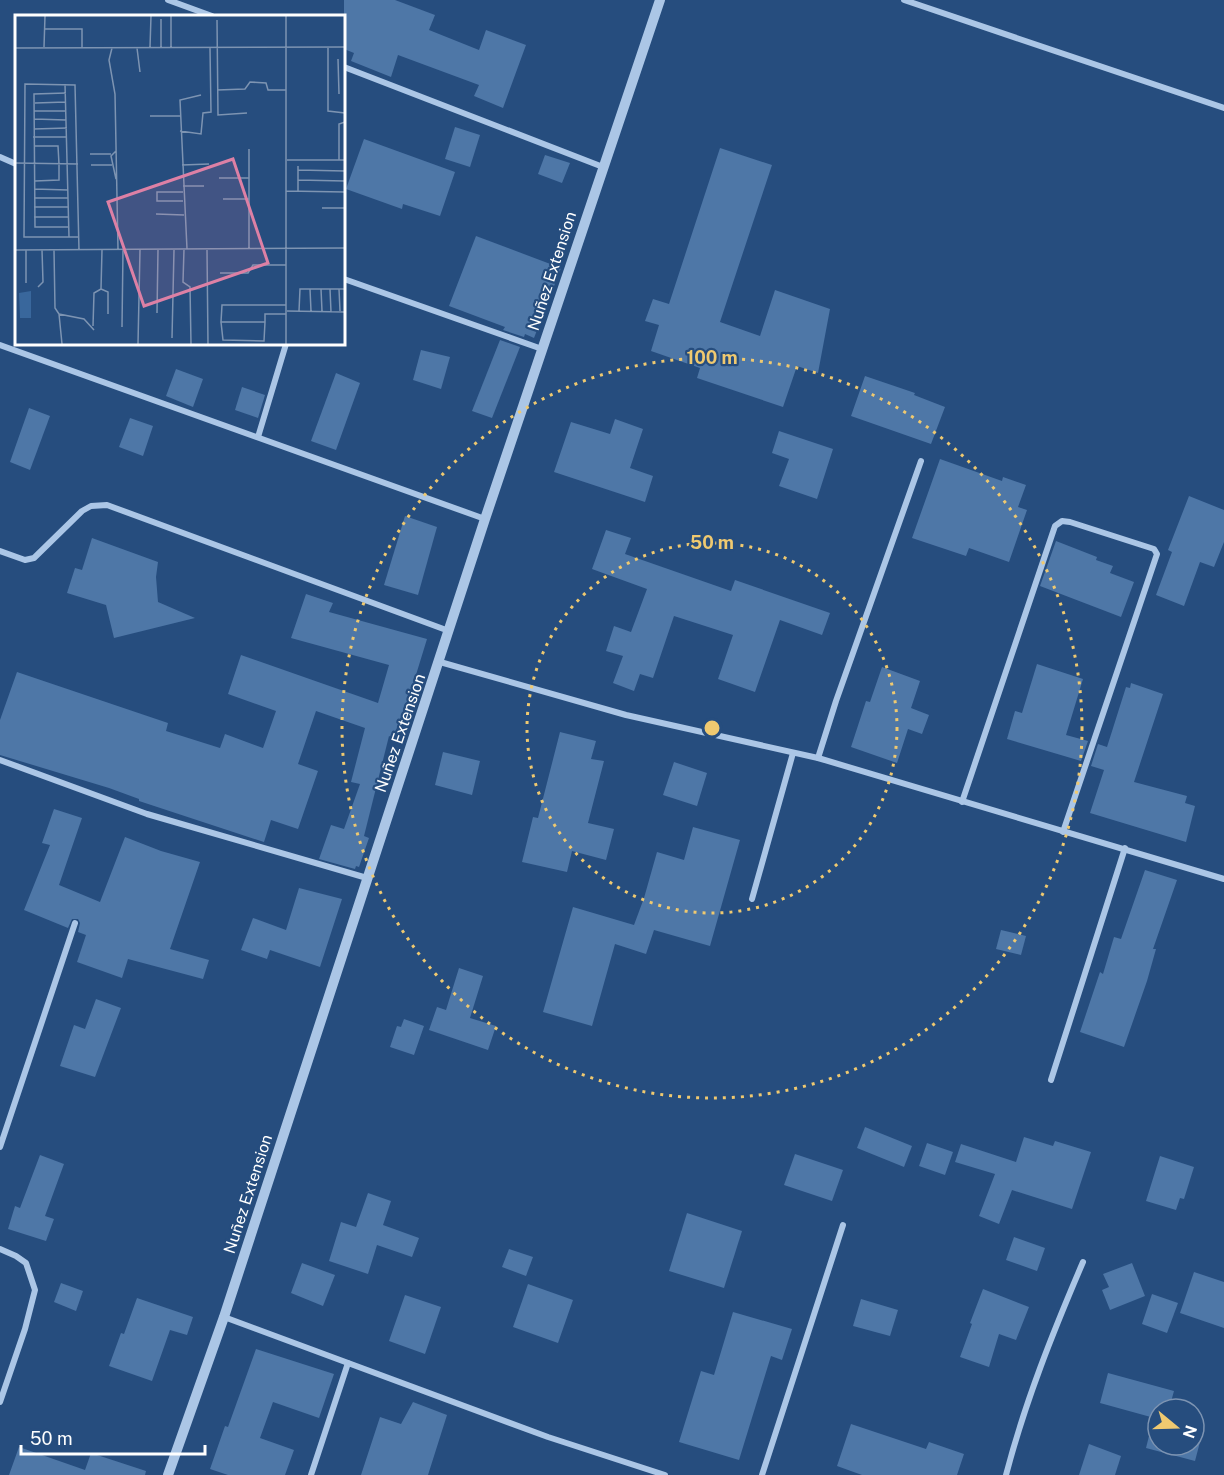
<svg xmlns="http://www.w3.org/2000/svg" width="1224" height="1475" font-family="'Public Sans',sans-serif">
<style>
.building{fill:#4e77a7}
.lines{fill:none;stroke-linecap:round;stroke-linejoin:round}
.minor{stroke:#abc6e6;stroke-width:6}
.tertiary{stroke:#abc6e6;stroke-width:10}
.ring{fill:none;stroke:#efc970;stroke-width:3;stroke-dasharray:3 6}
.labels{text-anchor:middle;dominant-baseline:central;stroke-width:4.5;stroke-linejoin:round;paint-order:stroke}
.street-label{font-size:16px;fill:#fff;stroke:#264d7e}
.inset-road{fill:none;stroke:#7d94b2;stroke-width:1.5}
.view{fill:#dd80a5;fill-opacity:0.15;stroke:#dd80a5;stroke-width:3}
.inset-edge{fill:none;stroke:#fff;stroke-width:3}
.centre{fill:#efc970;stroke:#264d7e;stroke-width:3}
.ring-label{font-size:18px;text-anchor:middle;font-weight:bold;fill:#efc970;stroke:#264d7e;stroke-width:4.5;stroke-linejoin:round;paint-order:stroke}
</style>
<rect width="100%" height="100%" fill="#264d7e"/>
<g class="building">
<path d="M344 0H395L435 15 429 30 479 50 486 30 526 45 503 108 474 96 479 85 398 55 391 77 351 61 354 53 344 49Z"/>
<path d="M455 127 480 135 470 167 445 159Z"/>
<path d="M364 139 455 172 440 216 403 204 402 209 346 189Z"/>
<path d="M720 148 772 165 720 322 760 336 775 290 830 309 818 373 797 366 783 407 697 378 700 368 651 351 659 325 645 321 653 299 669 304Z"/>
<path d="M545 155 570 163 562 183 538 174Z"/>
<path d="M476 236 561 268 534 338 525 334 524 337 503 330 505 327 449 306Z"/>
<path d="M500 340 520 347 492 418 472 411Z"/>
<path d="M421 350 450 357 441 389 413 380Z"/>
<path d="M176 369 203 379 193 407 166 396Z"/>
<path d="M336 373 360 383 336 450 311 441Z"/>
<path d="M865 376 915 393 914 395 945 407 931 444 851 416Z"/>
<path d="M242 387 265 395 258 418 235 410Z"/>
<path d="M29 408 50 416 30 470 10 462Z"/>
<path d="M130 418 153 426 143 456 119 447Z"/>
<path d="M615 419 643 429 630 468 653 476 645 502 554 472 571 422 610 434Z"/>
<path d="M779 431 833 449 817 499 779 486 789 459 772 453Z"/>
<path d="M940 459 1002 481 1003 477 1026 485 1018 507 1027 510 1009 562 969 548 966 556 912 538Z"/>
<path d="M1189 496 1224 510V542L1214 567 1200 562 1184 606 1156 595 1172 552 1168 550Z"/>
<path d="M405 516 437 527 418 595 384 585Z"/>
<path d="M606 530 631 538 625 554 731 591 735 580 830 613 822 635 780 620 755 692 718 679 733 635 674 616 653 678 640 674 634 691 613 683 623 656 606 651 614 626 631 632 647 589 592 569Z"/>
<path d="M92 538 158 562 156 577 158 602 195 618 114 638 106 605 67 593 75 568 82 570Z"/>
<path d="M1056 541 1097 557 1096 560 1113 566 1110 573 1134 582 1121 617 1040 586Z"/>
<path d="M306 594 333 603 329 612 427 639 411 691 393 738 389 736 364 836 369 838 359 867 356 866 355 869 319 859 331 825 344 829 360 784 351 782 365 728 316 711 298 764 318 771 298 829 271 820 264 842 139 801V799L109 788 0 755V720L17 672 168 723 166 731 220 748 225 734 263 748 276 711 228 694 241 655 378 703 389 665 291 638Z"/>
<path d="M1037 664 1083 679 1066 735 1088 741 1081 761 1007 739 1015 711 1022 713Z"/>
<path d="M882 667 920 681 911 708 929 715 922 734 908 729 897 763 851 747 866 701 870 702Z"/>
<path d="M1131 683 1163 694 1134 782 1187 796 1185 803 1195 806 1186 842 1090 813 1104 770 1091 766 1098 744 1107 747 1126 687 1130 688Z"/>
<path d="M560 732 596 741 591 759 604 761 588 823 614 829 606 860 572 851 567 872 522 862 533 817 538 818Z"/>
<path d="M443 752 480 761 472 795 435 785Z"/>
<path d="M674 762 707 773 697 806 663 795Z"/>
<path d="M54 809 82 818 59 885 100 902 125 837 161 851 200 862 170 949 209 960 203 979 128 959 122 978 77 962 86 935 78 932 80 923 78 919H72L68 928 24 910 50 845 42 843Z"/>
<path d="M693 827 740 840 710 946 654 930 646 954 615 944 592 1026 543 1012 573 907 634 925 644 898 657 852 684 860Z"/>
<path d="M1145 870 1177 880 1153 949H1156L1147 981 1124 1047 1080 1032 1100 972 1103 974 1114 937 1121 939Z"/>
<path d="M299 888 342 899 320 967 270 950 267 959 241 950 253 918 286 930Z"/>
<path d="M1001 930 1026 936 1021 955 996 949Z"/>
<path d="M459 968 483 976 470 1018 496 1026 488 1050 429 1030 437 1007 446 1010Z"/>
<path d="M96 999 121 1008 95 1077 60 1066 74 1025 85 1029Z"/>
<path d="M404 1019 424 1026 414 1055 390 1047 397 1026 401 1027Z"/>
<path d="M865 1127 912 1146 904 1167 857 1148Z"/>
<path d="M1024 1137 1053 1146 1055 1141 1091 1152 1072 1209 1012 1190 999 1224 979 1216 995 1174 955 1162 961 1144 1016 1162Z"/>
<path d="M927 1143 953 1152 945 1175 919 1166Z"/>
<path d="M795 1154 843 1170 832 1201 784 1185Z"/>
<path d="M40 1155 64 1164 45 1216 54 1219 46 1241 8 1229 15 1206 20 1208Z"/>
<path d="M1160 1156 1194 1167 1184 1199 1180 1198 1176 1210 1146 1201Z"/>
<path d="M368 1193 391 1201 383 1225 419 1238 412 1257 377 1245 368 1274 329 1261 341 1222 356 1227Z"/>
<path d="M687 1213 742 1231 724 1288 669 1271Z"/>
<path d="M1014 1237 1045 1248 1037 1271 1006 1260Z"/>
<path d="M509 1249 533 1257 526 1276 502 1267Z"/>
<path d="M302 1263 335 1275 323 1306 291 1293Z"/>
<path d="M1132 1263 1145 1296 1110 1310 1102 1290 1109 1287 1103 1274Z"/>
<path d="M1194 1272 1224 1282V1328L1180 1313Z"/>
<path d="M61 1283 83 1291 76 1311 54 1302Z"/>
<path d="M528 1284 573 1300 558 1343 513 1327Z"/>
<path d="M983 1289 1029 1307 1016 1340 999 1334 989 1367 960 1357 972 1324 970 1323Z"/>
<path d="M1152 1294 1178 1303 1167 1333 1142 1324Z"/>
<path d="M405 1295 441 1307 425 1354 389 1341Z"/>
<path d="M137 1298 193 1317 187 1335 170 1330 152 1381 109 1366 121 1333 124 1334Z"/>
<path d="M861 1299 898 1310 890 1336 853 1326Z"/>
<path d="M733 1312 792 1329 782 1360 771 1356 739 1460 679 1442 701 1371 714 1375Z"/>
<path d="M256 1349 334 1374 319 1418 273 1402 260 1438 294 1450 285 1475H228L210 1469 225 1426 228 1427Z"/>
<path d="M1108 1373 1174 1391 1169 1409H1158V1419L1100 1403Z"/>
<path d="M413 1402 447 1415 428 1475H361L380 1417 401 1424Z"/>
<path d="M851 1424 926 1449 929 1442 964 1454 957 1475H862L837 1466Z"/>
<path d="M1151 1428 1158 1430V1445H1194V1440L1200 1442 1195 1461 1146 1448Z"/>
<path d="M1089 1444 1121 1456 1115 1475H1079Z"/>
<path d="M19 1447 85 1470 91 1453 146 1471 145 1475H9Z"/>
</g>
<g class="lines">
<g class="minor">
<path d="M168 0 212 16"/>
<path d="M904 0 1224 108"/>
<path d="M344 67 603 167"/>
<path d="M0 157 16 164"/>
<path d="M344 279 542 349"/>
<path d="M0 345 485 519"/>
<path d="M258 437 286 344"/>
<path d="M0 551 25 560 34 558 82 511 91 506 107 505 449 631"/>
<path d="M440 662 626 715 818 758 1224 879"/>
<path d="M818 758 836 701 921 461"/>
<path d="M0 760 147 814 367 878"/>
<path d="M962 802 1055 526 1062 521 1070 522 1154 549 1157 554 1063 832"/>
<path d="M752 899 793 753"/>
<path d="M1051 1080 1125 848"/>
<path d="M0 1147 75 923"/>
<path d="M0 1249 16 1256 26 1263 35 1290 25 1329 0 1402"/>
<path d="M224 1317 548 1437 665 1475"/>
<path d="M311 1475 348 1363"/>
<path d="M762 1475 843 1225"/>
<path d="M1006 1475C1025 1402 1053 1332 1083 1262"/>
</g>
<path class="tertiary" d="M168 1475 224 1317 485 519 660 0"/>
</g>
<g class="ring">
<circle cx="712" cy="728" r="185"/>
<circle cx="712" cy="728" r="370"/>
</g>
<g class="labels">
<g class="street-label">
<text transform="translate(552 271) rotate(-72)">Nuñez Extension</text>
<text transform="translate(400 733) rotate(-71)">Nuñez Extension</text>
<text transform="translate(248 1194) rotate(-72)">Nuñez Extension</text>
</g>
</g>
<g transform="translate(15 15)">
<rect width="330" height="330" fill="#264d7e"/>
<path d="M16 276V303H5L4 278Z" fill="#39679c"/>
<path class="inset-road" d="M271 1V329M202 5 203 100 232 98M30 14H67V33M29 32 30 1M135 32 136 1M146 32V4M156 32V1M313 32V96L330 98M0 33 330 32M97 33 94 45 100 79 103 234M122 33 125 57M323 44 324 79M50 69 54 222M202 75 230 74 235 67 251 68 253 75H271M51 78 19 79 20 212H54M20 88 51 87M19 96H51M135 101H165M19 104 51 105M19 114 52 113M165 116 186 119 188 98 196 97 195 33M18 122H52M19 131H43L44 149V165L20 166M75 139H96M272 145H330M324 145V109L330 107M0 148 63 149M76 150H97M167 150 194 149M283 151V176M283 155 330 156M204 163H234M101 164 96 141 101 136M283 165 330 166M168 171H189M19 174 53 175M271 176 330 177M19 183H53M208 184H234M168 186H142V177H168M19 192H53M307 193H330M141 199 169 200M19 202H53M64 222H9L10 69 60 70 64 235M234 233V134M169 234 168 267 175 272 176 329M172 234 165 85 186 80M0 235 330 233M11 235V268M39 235 40 293 44 299 69 304 79 315M192 235 193 329M205 258H233L238 250H271M23 272 28 267 27 235M86 274 87 235M86 274 93 277V299M295 274 296 296M306 274 307 296M315 274 316 297M324 274 325 296M271 290H207L206 307H250V299H271M272 296 330 297M284 296 285 274H330M142 298 143 235M44 299 47 329M206 307 208 325 249 326 250 307M78 311 79 278 86 274M107 312 108 235M157 323 159 235M123 329 125 235"/>
<path class="view" d="M218 144 253 248 129 291 93 187Z"/>
<rect width="330" height="330" class="inset-edge"/>
</g>
<circle cx="712" cy="728" r="9" class="centre"/>
<g class="ring-label">
<text x="712" y="364">100 m</text>
<text x="712" y="549">50 m</text>
</g>
<g transform="translate(1176 1427) rotate(109)"><circle r="28" fill="#264d7e" stroke="#7d94b2" stroke-width="1.5"/>
<path d="M0-4.5L10 22L0 15L-10 22Z" fill="#efc970"/>
<text y="-9" font-size="16" font-weight="bold" text-anchor="middle" fill="#ffffff">N</text>
</g>
<path d="M21 1445v9h184v-9" fill="none" stroke="#ffffff" stroke-width="3"/>
<text x="30" y="1445" font-size="18" fill="#ffffff" stroke="#264d7e" stroke-width="4.5" paint-order="stroke">50 m</text>
</svg>
